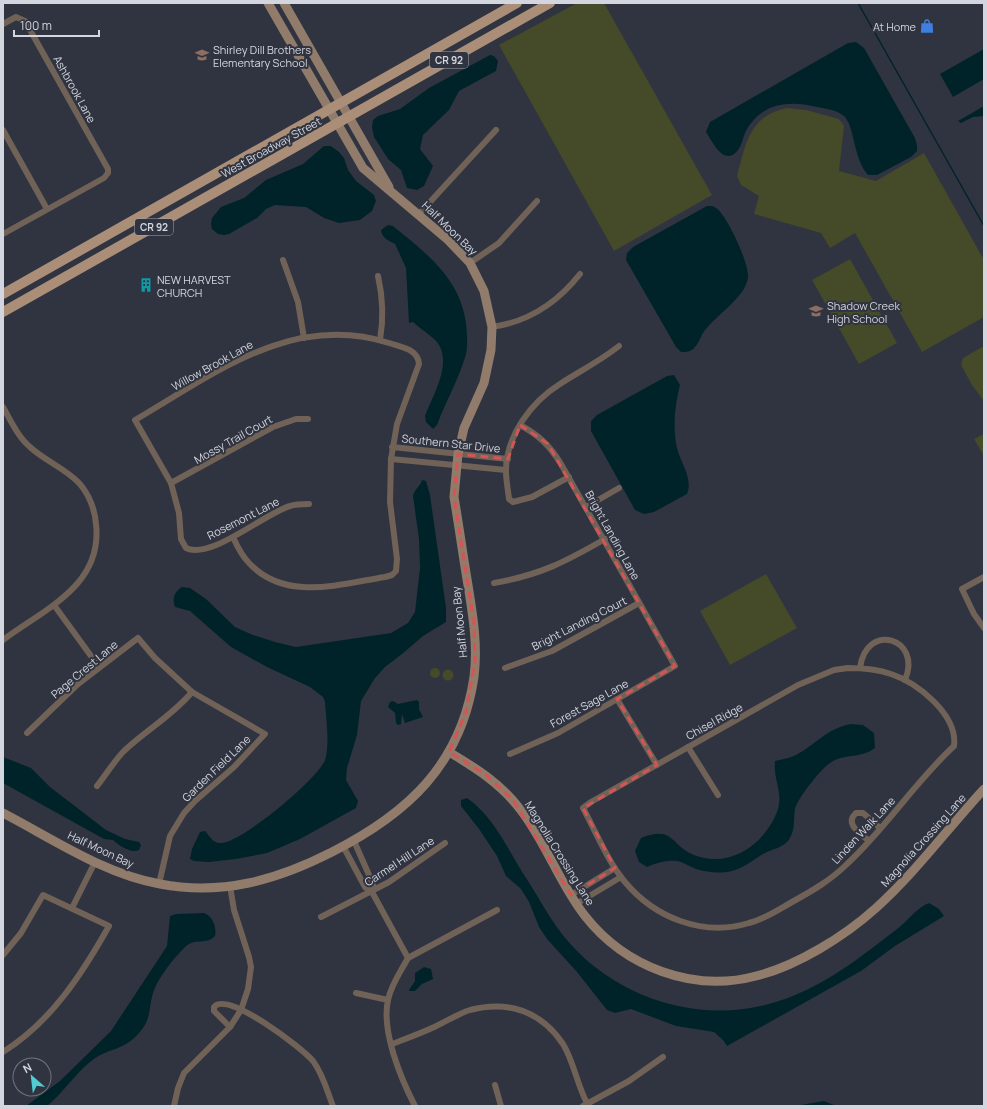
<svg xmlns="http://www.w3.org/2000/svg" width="987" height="1109" font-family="Manrope,sans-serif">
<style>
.green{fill:#454a29}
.water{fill:#002329}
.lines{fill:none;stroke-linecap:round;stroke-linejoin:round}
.stream{stroke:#002329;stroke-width:1.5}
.street{stroke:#706257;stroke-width:6}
.secondary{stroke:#917b6a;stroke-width:9}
.primary{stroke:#aa8e78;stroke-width:10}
.marked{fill:none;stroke:#d55456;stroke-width:3;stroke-dasharray:8 5;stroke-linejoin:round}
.labels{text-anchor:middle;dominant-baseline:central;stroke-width:4;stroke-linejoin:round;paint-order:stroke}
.shield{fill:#303440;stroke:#a2a5af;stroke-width:1}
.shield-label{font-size:10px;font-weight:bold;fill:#d3d6de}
.poi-label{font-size:11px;fill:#d3d6de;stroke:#303440;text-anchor:start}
.street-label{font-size:11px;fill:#d3d6de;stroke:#303440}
</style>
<rect width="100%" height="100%" fill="#303440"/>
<g class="green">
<path d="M577 3H604L712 195 614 251 499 45Z"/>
<path d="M787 108 806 110 839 119 844 126 839 171 876 181 924 153 984 260V317L922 352 855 233 830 248 821 233 754 214 759 196 741 185 737 176C746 143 749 116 787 108Z"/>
<path d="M850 259 897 343 859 364 812 280Z"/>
<path d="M984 346V401L972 385 961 365 963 358Z"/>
<path d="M984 434V456L974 439Z"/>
<path d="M766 574 797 628 730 665 700 611Z"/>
<circle cx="435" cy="673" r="5"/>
<circle cx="448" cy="675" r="5.5"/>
</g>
<g class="water">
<path d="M856 42 864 48 915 138 917 145V151L911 157 877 175H868C853 158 855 127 844 116 836 109 821 108 812 106 785 100 760 105 746 131 743 137 742 145 738 150 724 168 712 141 706 132L710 122 848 43Z"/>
<path d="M984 49V79L953 97 940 74Z"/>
<path d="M490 55 494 56 498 61 496 71 459 91 449 110 423 135 420 149 433 166 424 186 417 190 407 188 401 170 388 159 374 137 372 128 373 120 378 116 400 109 429 88Z"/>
<path d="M984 106V116L973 117 961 123 958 121Z"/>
<path d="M324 146H331L339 152 344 158 348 170 356 181 374 195 376 201 372 211 360 220 339 223 324 218 306 207 275 205 266 209 257 218 229 234 224 235 218 234 212 229 211 224 212 218 221 207 244 198 266 180 303 164Z"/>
<path d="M707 206C711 206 714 206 716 208 727 215 750 265 748 278 745 297 718 314 706 329 701 334 700 342 695 347 691 352 687 352 681 352L676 347 626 260 627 253 633 247Z"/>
<path d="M388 225 393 226C426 253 460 278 466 323 467 333 468 345 466 354 459 379 446 401 437 425L433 429 426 422 425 416C433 395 453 363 437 342 431 335 420 329 413 322L409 323 406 268 395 244C389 241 382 238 381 230Z"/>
<path d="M674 375 680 385C675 405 673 423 676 443 678 460 694 477 687 494L654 512 644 514 635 510 591 431V421L597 415 667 376Z"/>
<path d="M422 480 426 481 430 495 446 608V622L423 636 402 654 385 667 375 678 361 701 357 735 347 768 346 780 358 801 356 808 300 839 267 853 236 859 209 862 194 861 190 859 192 849 200 832 205 831C210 836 213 844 221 843 241 843 318 779 325 760 330 745 326 718 325 702L323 697 310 687 267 667 231 647 190 611 175 607C172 599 174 592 182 587L190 588 206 599 235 627 253 635 275 642 296 647 391 633 408 623 415 612 420 568 419 539 413 496C414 489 421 486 422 480Z"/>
<path d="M417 700 419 702V709L423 717 405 723 402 714 401 724 398 725 396 723 395 713 388 707 390 702 393 701 398 704Z"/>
<path d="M850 724 863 725 874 733 875 748C861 759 844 753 830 763 821 769 797 799 795 809 793 820 796 830 788 841 783 847 774 849 767 852 756 857 748 866 735 870 723 874 709 873 696 869 690 867 684 862 677 861 667 860 656 863 647 867L639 862 635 851 641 838C674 825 670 845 694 855 729 869 764 845 777 812 784 793 773 781 775 761 782 759 790 758 796 755 818 743 823 731 850 724Z"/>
<path d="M3 757 31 768 50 787 106 830 125 839 139 842 141 845 139 850C131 854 118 845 113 840L104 839 3 783Z"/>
<path d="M467 798C494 817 507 848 524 875 537 894 548 916 562 934 612 998 701 1027 779 1001 823 987 861 957 897 929 908 921 917 907 929 903L939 909 944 916 895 946 861 971 727 1046 723 1040 714 1032 676 1026 631 1009 615 1013 607 1010 577 972 547 939 539 927 529 902 521 889 506 876 497 856 479 829 461 806V800Z"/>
<path d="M204 913C213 916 217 928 215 936 208 944 198 939 189 944 184 947 178 955 174 959 166 969 157 981 153 993 149 1006 151 1017 143 1028 125 1053 109 1046 90 1062 74 1075 63 1093 47 1106H26L60 1081 111 1031 167 946 170 916 176 914Z"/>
<path d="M424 967 431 969 433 979 422 984 415 991H410L409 990 415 981V973Z"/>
<path d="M824 1101 836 1106H795Z"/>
</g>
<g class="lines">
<path class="stream" d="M858 3 984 226"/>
<g class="street">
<path d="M3 24 16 17 25 21 108 169V173L104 178 3 234"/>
<path d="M3 130 47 209"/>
<path d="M419 214 496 130"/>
<path d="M283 260 298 302 304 338"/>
<path d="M470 263 499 243 537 201"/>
<path d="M378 276C383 298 384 317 380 340"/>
<path d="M492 327C528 322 557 303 580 274"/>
<path d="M3 407C11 421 18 437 30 447 45 461 65 468 79 483 89 494 95 510 96 524 103 586 44 609 3 640"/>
<path d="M392 447 508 459"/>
<path d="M391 459 506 470"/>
<path d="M569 477 532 497 513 502 509 499C508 490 506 480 506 471 506 436 531 402 560 384 580 371 600 361 619 346"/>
<path d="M171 483 273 427 296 419H308"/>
<path d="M586 507 619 488"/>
<path d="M233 537C237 546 242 556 249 563 285 602 340 584 385 577L392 575 396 571 397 559 390 502 391 459 397 424 419 364C418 349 401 347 389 343 292 312 214 374 135 420L171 483 179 513 181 539 186 548C211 560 265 513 290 506 296 504 302 504 309 504"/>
<path d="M984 577 962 589 974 614 984 628"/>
<path d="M494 583C540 575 565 562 605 539"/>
<path d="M54 605 99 667"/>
<path d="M505 668 552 651 639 603"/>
<path d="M848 668C863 668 877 669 891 674 918 683 958 715 954 746 915 782 886 828 847 864 831 880 812 891 792 902 778 910 765 919 749 923 703 937 655 918 625 882 608 862 596 832 583 808L591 802 798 685 834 670Z"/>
<path d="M860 668C866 621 923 638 905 680"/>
<path d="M617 699 657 765"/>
<path d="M27 733 78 684 138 638 155 658 192 692 265 734 234 767 195 801 184 813 170 836 159 884"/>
<path d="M688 747 718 795"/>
<path d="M510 754 558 733 675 666 561 464C550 446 539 435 520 425"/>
<path d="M97 786C106 775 114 761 124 751 146 730 172 716 192 692"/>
<path d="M354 841 373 884 372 892"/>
<path d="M869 841C860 833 844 824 856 813H863L880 828"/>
<path d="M343 846 365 887 372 892 408 958"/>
<path d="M571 895 615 868"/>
<path d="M576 904 621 877"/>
<path d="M72 908 95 862"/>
<path d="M321 917 389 882 445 843"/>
<path d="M3 955 21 933 43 895 109 926C82 974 51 1022 3 1052"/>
<path d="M408 958C401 971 391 985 388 1000 381 1031 401 1079 415 1106"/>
<path d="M408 958 497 910"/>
<path d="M356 993 388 1000"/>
<path d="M230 1027 214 1011V1007C227 990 302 1048 313 1061 323 1074 327 1091 333 1106"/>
<path d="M392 1044C405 1039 419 1034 432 1028 444 1023 457 1014 470 1010 508 1000 541 1011 563 1044 574 1062 577 1085 587 1103"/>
<path d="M495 1085 501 1106"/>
<path d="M174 1106 178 1088 184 1073 230 1027 241 1010 248 989 251 967 249 957 234 910 230 886"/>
<path d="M583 1106 629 1081 663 1057"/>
</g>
<g class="secondary">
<path d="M284 3 389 187"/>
<path d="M449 752C476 768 501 784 520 809 546 842 559 883 585 916 625 967 693 993 756 976 797 966 845 936 876 908 916 872 948 828 984 789"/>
<path d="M3 813C53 839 104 874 160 884 222 896 277 880 332 852 407 814 461 765 474 677 478 646 473 616 468 585 463 556 459 526 454 497L458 454 464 428 484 383 491 350 492 327 484 291 470 263 447 239 363 168 268 3"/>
</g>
<g class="primary">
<path d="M3 294 517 3"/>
<path d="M3 312 550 3"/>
</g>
</g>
<path class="marked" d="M520 425 548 444 675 666 617 699 657 765 583 808 615 868 571 895 513 800 485 774 449 752 466 712 475 661 474 623 454 497 458 454 508 459Z"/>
<defs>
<symbol id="shop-bare" viewBox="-9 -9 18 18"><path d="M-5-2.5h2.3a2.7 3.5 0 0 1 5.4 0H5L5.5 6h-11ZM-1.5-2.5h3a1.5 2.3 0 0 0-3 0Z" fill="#3f7fe0" stroke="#303440" stroke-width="2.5" paint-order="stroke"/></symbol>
<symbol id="school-bare" viewBox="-9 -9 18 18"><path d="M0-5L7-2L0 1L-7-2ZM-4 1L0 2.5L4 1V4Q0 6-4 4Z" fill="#8d6e63" stroke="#303440" stroke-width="2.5" paint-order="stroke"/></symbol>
<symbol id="building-bare" viewBox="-9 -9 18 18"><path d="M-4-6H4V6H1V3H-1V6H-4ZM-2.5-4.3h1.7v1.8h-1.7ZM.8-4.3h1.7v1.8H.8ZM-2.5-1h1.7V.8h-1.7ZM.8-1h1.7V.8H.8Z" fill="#0f9aa8" stroke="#303440" stroke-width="2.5" paint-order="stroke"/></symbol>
</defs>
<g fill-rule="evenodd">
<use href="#shop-bare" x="917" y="16" width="20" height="20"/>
<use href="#school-bare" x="192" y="45" width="20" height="20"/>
<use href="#building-bare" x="136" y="275" width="20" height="20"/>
<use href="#school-bare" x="806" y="301" width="20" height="20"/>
</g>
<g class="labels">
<g class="shield">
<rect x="430" y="52" width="38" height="16" rx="3"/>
<rect x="135" y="219" width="38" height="16" rx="3"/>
</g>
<g class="shield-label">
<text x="449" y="60">CR 92</text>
<text x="154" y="227">CR 92</text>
</g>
<g class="poi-label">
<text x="916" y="26" text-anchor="end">At Home</text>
<text x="213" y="49">Shirley Dill Brothers<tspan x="213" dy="13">Elementary School</tspan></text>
<text x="157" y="279">NEW HARVEST<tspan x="157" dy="13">CHURCH</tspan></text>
<text x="827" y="305">Shadow Creek<tspan x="827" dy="13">High School</tspan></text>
</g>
<g class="street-label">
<text transform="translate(75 89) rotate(61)">Ashbrook Lane</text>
<text transform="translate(271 147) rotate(-29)">West Broadway Street</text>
<text transform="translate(450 228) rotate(44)">Half Moon Bay</text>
<text transform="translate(212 365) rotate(-29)">Willow Brook Lane</text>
<text transform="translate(233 439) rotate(-29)">Mossy Trail Court</text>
<text transform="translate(451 443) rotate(6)">Southern Star Drive</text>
<text transform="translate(243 518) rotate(-27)">Rosemont Lane</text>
<text transform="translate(613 535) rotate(61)">Bright Landing Lane</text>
<text transform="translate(459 622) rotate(-96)">Half Moon Bay</text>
<text transform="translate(579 623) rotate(-27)">Bright Landing Court</text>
<text transform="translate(84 669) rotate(-40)">Page Crest Lane</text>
<text transform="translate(589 703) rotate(-29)">Forest Sage Lane</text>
<text transform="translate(714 721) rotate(-29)">Chisel Ridge</text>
<text transform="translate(216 768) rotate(-44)">Garden Field Lane</text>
<text transform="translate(863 830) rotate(-47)">Linden Walk Lane</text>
<text transform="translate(923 840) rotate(-48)">Magnolia Crossing Lane</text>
<text transform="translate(101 849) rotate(25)">Half Moon Bay</text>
<text transform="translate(560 853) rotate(58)">Magnolia Crossing Lane</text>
<text transform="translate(399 861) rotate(-33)">Carmel Hill Lane</text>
</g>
</g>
<rect width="987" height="1109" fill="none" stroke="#d3d6de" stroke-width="8"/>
<g transform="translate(32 1077) rotate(332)"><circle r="19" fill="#303440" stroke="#71757f"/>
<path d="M0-3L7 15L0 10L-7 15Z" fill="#51ccd3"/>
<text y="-6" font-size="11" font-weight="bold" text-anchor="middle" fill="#d3d6de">N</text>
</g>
<path d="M14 30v6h85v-6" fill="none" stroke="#d3d6de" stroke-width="2"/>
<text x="20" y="30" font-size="12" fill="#d3d6de" stroke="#303440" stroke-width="3" paint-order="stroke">100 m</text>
</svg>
